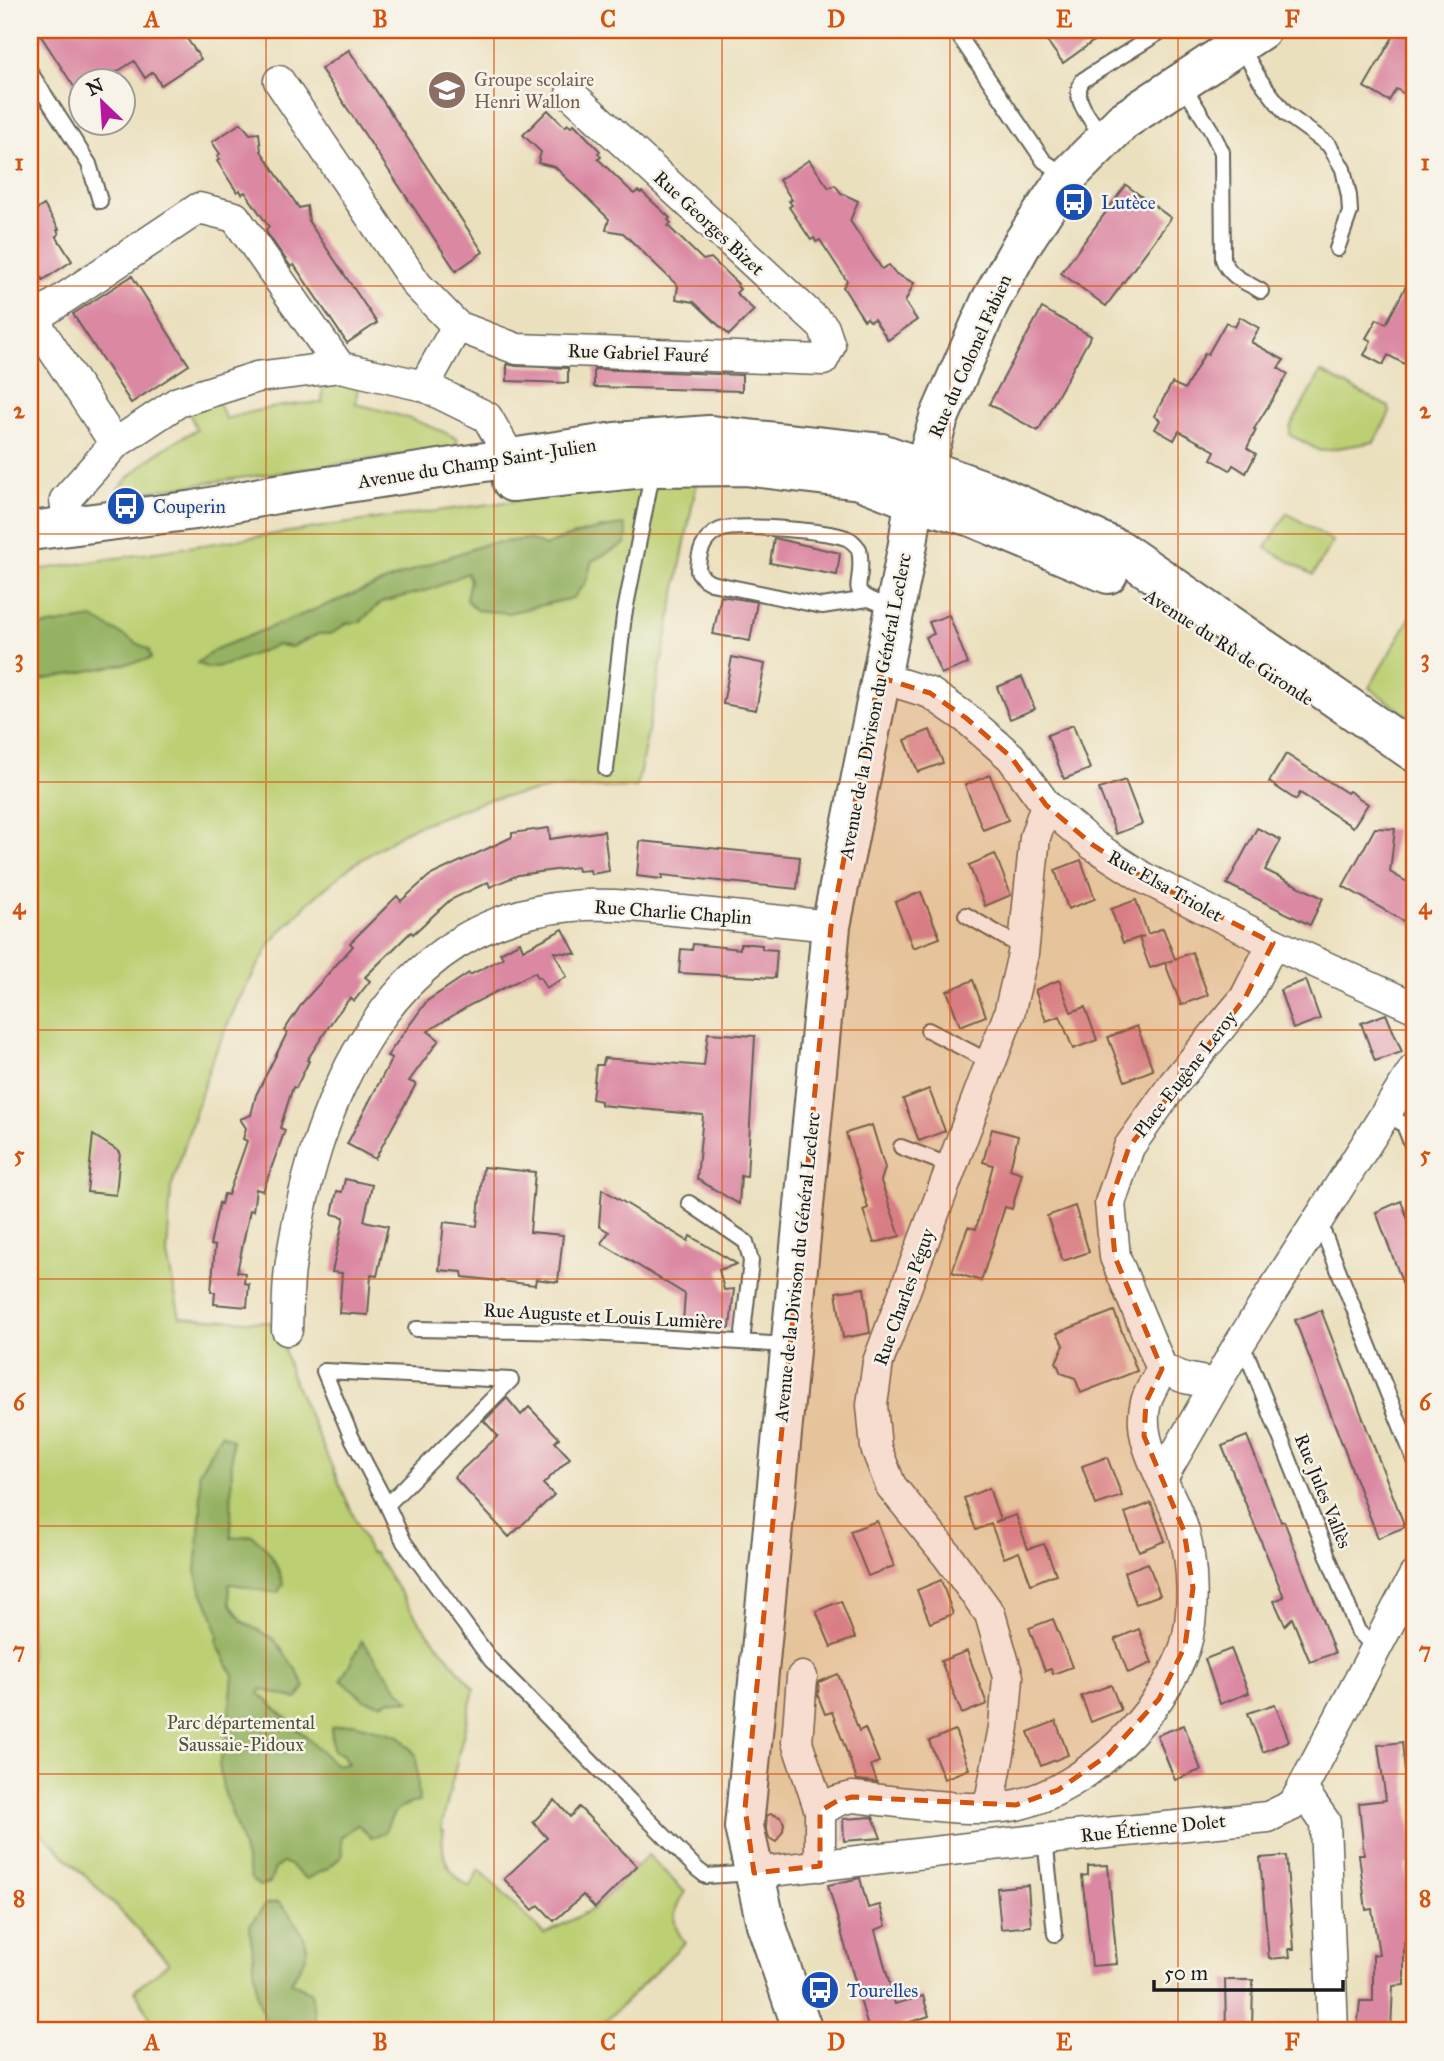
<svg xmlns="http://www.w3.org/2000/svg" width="1444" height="2061" font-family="'IM FELL Great Primer',serif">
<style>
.green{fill:#bccf72;stroke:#6c7647;stroke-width:2}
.forest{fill:#95b264;stroke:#586740;stroke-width:2}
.building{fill:#db88a3}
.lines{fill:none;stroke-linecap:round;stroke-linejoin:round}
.lane-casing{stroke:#646155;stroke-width:18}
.street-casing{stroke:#646155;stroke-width:33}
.secondary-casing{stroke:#646155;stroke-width:42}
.lane{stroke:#fff;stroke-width:14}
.street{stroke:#fff;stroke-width:30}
.secondary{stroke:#fff;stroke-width:38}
.marked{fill:#d4530e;fill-opacity:0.2;stroke:#d4530e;stroke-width:5;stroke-dasharray:14 9;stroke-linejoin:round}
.grid{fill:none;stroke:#d4530e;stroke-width:2;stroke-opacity:0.55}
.labels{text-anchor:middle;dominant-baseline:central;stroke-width:5;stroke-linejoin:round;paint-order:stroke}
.education-label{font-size:19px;fill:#785e54;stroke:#f7f3e8;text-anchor:start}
.transit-label{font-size:19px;fill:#164399;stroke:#f7f3e8;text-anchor:start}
.street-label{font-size:19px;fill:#1c1c1c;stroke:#f7f3e8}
.park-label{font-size:19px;fill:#4c5236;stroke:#f7f3e8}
.neatline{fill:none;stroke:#d4530e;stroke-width:2.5}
.grid-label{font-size:23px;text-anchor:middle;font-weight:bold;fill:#d4530e}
</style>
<rect width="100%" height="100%" fill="#f7f3e8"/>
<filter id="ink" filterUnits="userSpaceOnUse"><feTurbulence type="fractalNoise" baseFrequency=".0143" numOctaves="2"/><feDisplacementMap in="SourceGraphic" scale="14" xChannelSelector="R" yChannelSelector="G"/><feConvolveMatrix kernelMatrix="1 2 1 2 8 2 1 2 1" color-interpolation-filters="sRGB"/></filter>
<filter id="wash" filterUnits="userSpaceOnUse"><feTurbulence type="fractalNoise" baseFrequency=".00686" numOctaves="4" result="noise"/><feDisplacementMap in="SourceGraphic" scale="28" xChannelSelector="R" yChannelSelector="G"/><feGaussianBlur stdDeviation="1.57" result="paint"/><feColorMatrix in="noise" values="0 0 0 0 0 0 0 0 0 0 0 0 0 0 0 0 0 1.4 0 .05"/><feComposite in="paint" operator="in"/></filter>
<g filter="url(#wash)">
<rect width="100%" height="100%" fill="#ebe0be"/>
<g class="green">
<path d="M1321 372 1389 407 1390 413 1374 442 1320 451 1290 435V427Z"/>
<path d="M323 383 358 385 356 404C392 412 425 422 458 439L455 447 122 495 117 490C140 464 165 445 197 430L188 411 217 399 226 419C257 409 289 403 322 403Z"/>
<path d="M697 481 637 787 552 789 490 799 409 829 350 867 308 903 272 941 238 1001 212 1060 171 1188 167 1255 180 1317 278 1323 290 1372 370 1553H374L421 1624 474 1689 441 1829 444 1830C439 1854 448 1875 470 1887L479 1869 544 1934 595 1908 648 1855 685 1892C672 1909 671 1926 685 1942L596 2031H157L135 1990 169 1963 114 1904 30 1822V571L382 518 639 485Z"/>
<path d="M1287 513 1333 541 1313 575 1266 548Z"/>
<path d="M1414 611V720L1369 688Z"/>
</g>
<g class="forest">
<path d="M624 525 627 534 625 544 592 561 586 582 573 598 508 613 476 610 466 599 470 580 467 573 432 589 382 602 360 622 347 623 331 634H318L292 647 277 645 226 665 208 668 197 663 216 649 434 562 486 544 529 539 545 546C571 534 595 528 624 525Z"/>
<path d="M93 618 149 650 151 659 30 682V628Z"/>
<path d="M221 1434 232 1440 231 1538 252 1535C269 1549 277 1562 283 1584L278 1592C259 1594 247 1584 229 1584L230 1603 243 1622 274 1639 297 1671 305 1687 297 1699 261 1689 259 1693 335 1764H348L343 1755 333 1750 331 1727 354 1723 399 1736 416 1755 419 1802C396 1805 391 1814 384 1834L371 1837 357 1825 341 1837 342 1856 327 1869 307 1879 288 1864 282 1863 275 1869 270 1883 259 1886 251 1879 241 1841 223 1788 219 1764 227 1741 233 1675 217 1644 218 1635 212 1613 201 1590 196 1572 201 1508 199 1472Z"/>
<path d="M362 1641 398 1689 410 1701 390 1700 381 1704 365 1700 341 1680Z"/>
<path d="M278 1902C289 1911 309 1939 307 1953 306 1962 295 1973 291 1982L311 1992 317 2031H268L257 1995 250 1925 266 1904Z"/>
</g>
<g id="blocks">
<g class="building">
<path d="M37 30H181L201 59 161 85 153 72 145 78 134 61 104 80H80V96Z"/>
<path d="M1039 30H1109L1063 63Z"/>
<path d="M1397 30H1414V99L1396 89 1389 101 1364 87Z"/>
<path d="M349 50 483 252 456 271 321 69Z"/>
<path d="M548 110 565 127 568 124 571 127 574 124 600 151 598 153 601 157 598 159 634 194 638 191 640 193 642 192 670 218 668 220 671 223 668 226 703 260 711 258 738 284 737 286 740 289 736 293 754 310 729 335 694 302 676 299 678 286 623 233 606 230 609 219 555 167 538 163 541 152 523 135Z"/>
<path d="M241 123 250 134 259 133 261 151 299 208 307 206 309 222 377 323 347 343 294 265 291 267 267 233 266 229 269 227 245 192 242 194 240 190 237 192 217 161 220 159 217 156 220 154 212 142Z"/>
<path d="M809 160 829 188 835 185 841 193 858 201 850 221 882 269 889 265 896 274 914 283 905 302 917 320 888 340 874 319 870 321 867 318 864 320 843 287 847 281 820 240 816 242 814 238 811 240 789 207 792 205 789 201 792 200 779 180Z"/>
<path d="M1126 185 1171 218 1106 306 1061 273Z"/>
<path d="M44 205 59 229 57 230 59 234 56 236 72 261 43 280 30 259V214Z"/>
<path d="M1414 271V369L1388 355 1383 365 1364 355 1371 341 1366 338 1377 319 1386 324Z"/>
<path d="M132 276 189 365 131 403 73 314Z"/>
<path d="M1042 308 1091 336 1038 431 989 404Z"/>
<path d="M1240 317 1259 328 1251 342 1284 360 1278 368 1288 374 1254 429 1256 430 1247 448 1256 454 1246 473 1233 465 1230 470 1211 459 1215 451 1179 431 1174 440 1155 429 1160 420 1154 416 1172 383 1185 389 1205 353 1208 354 1226 322 1235 327Z"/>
<path d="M507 364 516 366 568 368V383L507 381Z"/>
<path d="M594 369 742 375V391L594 387Z"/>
<path d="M774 538 840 553 837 575 770 563Z"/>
<path d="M721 596 757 602 750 641 713 634Z"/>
<path d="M949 615 968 664 941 674 926 637 934 634 929 622Z"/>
<path d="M732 657 765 664 756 710 723 704Z"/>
<path d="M1022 677 1035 709 1010 719 997 687Z"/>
<path d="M1073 725 1090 769 1064 779 1047 735Z"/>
<path d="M930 730 943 763 918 772 905 740Z"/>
<path d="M1286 754 1347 793 1349 791 1368 804 1353 827 1300 793 1296 800 1269 782Z"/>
<path d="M990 775 1008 820 983 830 965 785Z"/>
<path d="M1125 780 1142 824 1116 834 1099 789Z"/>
<path d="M549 828 550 839 604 831 609 871 591 874 590 870 578 871 577 867 518 875 490 887 488 882 450 900 413 934 411 932 365 977 370 981 354 1001 350 998 335 1017 307 1060 309 1061 296 1088 293 1087 280 1128 285 1130 263 1191 256 1189 253 1211 250 1210 237 1272 245 1273 244 1283 249 1284 247 1307 214 1304 215 1292H211L215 1246 210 1245 219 1203 221 1204 224 1194 228 1195 247 1141 243 1139 246 1128 240 1119 251 1115 256 1095 287 1033 284 1031 303 1002 353 946 350 943 397 896 401 901 429 876 512 837V833Z"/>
<path d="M1257 828 1281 840 1265 870 1323 898 1310 925 1227 884Z"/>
<path d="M1375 828 1395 829 1390 872 1414 886V927L1343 886Z"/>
<path d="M640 841 800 857 797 889 662 875V879L637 876Z"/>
<path d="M995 854 1011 895 985 906 969 865Z"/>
<path d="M1081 860 1095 899 1068 909 1055 870Z"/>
<path d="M921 892 940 938 913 948 895 902Z"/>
<path d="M1136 900 1148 934 1163 928 1175 959 1192 952 1208 995 1181 1005 1165 963 1173 960 1150 968 1139 938 1144 936 1123 943 1111 909Z"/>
<path d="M563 929 576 954 554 952 567 977 546 988 540 977 538 978 535 972 470 1005 428 1031 439 1040 409 1081 416 1084 375 1159 347 1144 392 1058 387 1056 427 1001 469 973 470 975 503 958 500 953 520 942 523 950Z"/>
<path d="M693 944 740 949V944H751L762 945V949L777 950 775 978 679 973 681 949 692 950Z"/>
<path d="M973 980 986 1016 960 1026 947 991Z"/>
<path d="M1059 980 1071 1012 1085 1007 1097 1040 1073 1049 1060 1016 1046 1021 1035 990Z"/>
<path d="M1306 980 1320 1019 1293 1029 1280 990Z"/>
<path d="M1386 1014 1402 1052 1375 1061 1361 1023Z"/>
<path d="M1137 1026 1153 1070 1125 1081 1108 1037Z"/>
<path d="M708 1033 755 1036 747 1177 741 1176 739 1204 697 1179 703 1115 601 1105V1101L592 1099 596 1065H603L604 1058 704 1066Z"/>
<path d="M929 1089 945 1131 919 1141 903 1099Z"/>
<path d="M872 1125 885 1168 881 1181 900 1236 874 1243 863 1210 868 1208 846 1133Z"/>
<path d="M992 1129 1018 1136 1010 1169 1022 1173 1012 1209 1005 1207 981 1281 952 1272 968 1227 976 1229 993 1165 983 1162Z"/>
<path d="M93 1135 120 1152 116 1195 87 1192Z"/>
<path d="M483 1167 535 1172 530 1232 563 1235 558 1282 536 1279 535 1285 463 1277 462 1272 439 1270 444 1222 477 1226Z"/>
<path d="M345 1179 372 1185 364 1221 388 1226 377 1276 371 1275 368 1315 339 1313 342 1273 332 1272 344 1217 332 1214 337 1191 342 1192Z"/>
<path d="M602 1189 688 1241 690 1236 737 1264 719 1270 724 1290 734 1289 730 1328 683 1323 685 1294 601 1243 609 1232 599 1226Z"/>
<path d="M1401 1201 1414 1236V1307L1412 1308 1376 1212Z"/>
<path d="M1075 1206 1089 1252 1063 1261 1047 1216Z"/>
<path d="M864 1288 870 1333 843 1338 836 1292Z"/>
<path d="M1321 1310 1405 1527 1378 1538 1295 1320Z"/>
<path d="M1114 1311 1137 1371 1081 1393 1075 1378 1061 1373 1056 1362 1064 1345 1057 1333Z"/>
<path d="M507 1398 521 1415 529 1407 559 1438 555 1442 570 1458 543 1484 554 1495 509 1537 454 1477 498 1436 484 1421Z"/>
<path d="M1247 1436 1281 1522 1284 1521 1293 1544 1335 1653 1310 1662 1292 1618 1285 1625 1274 1601 1284 1597 1222 1446Z"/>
<path d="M1107 1457 1122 1496 1096 1505 1082 1466Z"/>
<path d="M989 1488 1000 1520 995 1522 1016 1515 1028 1549H1027L1044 1544 1056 1574 1031 1584 1019 1552 1004 1558 991 1524 976 1530 964 1498Z"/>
<path d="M1151 1503 1165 1541 1139 1551 1125 1513Z"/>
<path d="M877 1521 894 1566 868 1576 850 1531Z"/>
<path d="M1148 1563 1160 1595 1136 1604 1124 1572Z"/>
<path d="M941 1580 953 1614 930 1623 917 1590Z"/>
<path d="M841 1601 855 1638 831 1647 816 1611Z"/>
<path d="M1053 1619 1072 1667 1053 1674 1051 1669 1045 1671 1029 1628Z"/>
<path d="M1139 1629 1152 1663 1128 1673 1115 1639Z"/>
<path d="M1231 1649 1249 1693 1220 1704 1205 1659Z"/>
<path d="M967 1651 987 1704 962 1714 941 1661Z"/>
<path d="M838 1674 859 1731 865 1728 879 1762 871 1765 877 1782 857 1780 832 1712 825 1714 818 1696 819 1682Z"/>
<path d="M1111 1685 1121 1710 1091 1722 1081 1696Z"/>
<path d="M1275 1704 1289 1741 1263 1752 1248 1713Z"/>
<path d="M1056 1721 1068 1755 1041 1766 1028 1732Z"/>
<path d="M1184 1725 1201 1770 1175 1780 1157 1735Z"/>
<path d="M955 1730 969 1769 944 1779 929 1741Z"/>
<path d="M1402 1742 1414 1858V1864L1406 1865 1414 1940 1404 1942V1985L1393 1986 1391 2031H1357L1360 2001H1373V1955L1379 1954 1372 1909 1366 1910 1359 1855H1364L1359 1803 1386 1800 1378 1745Z"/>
<path d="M555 1800 570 1817 579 1807 637 1866 595 1908 583 1895 554 1921 539 1905 533 1910 504 1879 547 1838 533 1822Z"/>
<path d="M772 1814 780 1817 784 1823 783 1831 776 1842 769 1838 766 1826 767 1815Z"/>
<path d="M873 1817 881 1838 844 1841 843 1819Z"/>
<path d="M1286 1856 1294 1949H1289L1290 1957 1269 1959 1260 1858Z"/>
<path d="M1108 1865 1117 1964 1092 1966 1082 1876 1088 1875V1866Z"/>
<path d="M860 1878 868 1908 880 1905 886 1926 875 1930 895 2004 923 1996 929 2016 901 2025 903 2031H869L828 1885Z"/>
<path d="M1028 1885 1031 1926 1001 1929 997 1888Z"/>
<path d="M1225 1980H1253L1252 2031H1226Z"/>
</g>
</g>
</g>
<g filter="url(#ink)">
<use href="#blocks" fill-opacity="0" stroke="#646155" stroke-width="2"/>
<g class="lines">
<defs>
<g id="lane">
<path d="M955 30 1044 161 1067 176"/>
<path d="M1240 45 1260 80 1286 114 1329 145 1343 169 1349 196 1350 212 1337 249"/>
<path d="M30 72 89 164 100 201"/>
<path d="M1182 84 1211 130 1222 152 1223 259C1229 277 1246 282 1261 291"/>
<path d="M1103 137C1093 121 1069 98 1083 80L1163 30"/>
<path d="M868 599 822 606 711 583 704 579 698 571C698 555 703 537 720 530 738 523 827 531 846 538 852 540 855 544 859 549 867 590 838 590 893 608"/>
<path d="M606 769 624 616 653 469"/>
<path d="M966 915 1009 940 1024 945"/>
<path d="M928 1030 990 1062"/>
<path d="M1386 1111 1404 1125 1414 1150"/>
<path d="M901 1147 951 1166"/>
<path d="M689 1203 746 1242 751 1261 742 1342"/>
<path d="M1311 1227 1324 1234 1414 1459"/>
<path d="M416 1329 573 1332 789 1345"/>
<path d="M1236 1349 1248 1357 1358 1631 1375 1648"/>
<path d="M387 1505 351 1436 324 1371 511 1380 387 1505 404 1542 491 1660 697 1869 706 1876 754 1873"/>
<path d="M1045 1839 1055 1934"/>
</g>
<g id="street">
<path d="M279 81 417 285 457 326 517 349 823 360 830 346 824 328 571 94"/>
<path d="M424 386 457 326"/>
<path d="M115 444 33 319 199 208 235 217 340 367"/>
<path d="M69 526 65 500 115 444 178 402 257 377 340 367 424 386 487 417 510 457"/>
<path d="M879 677 930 693 966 718 1011 757 1046 805 1093 845 1144 878 1273 943 1414 1007"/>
<path d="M287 1330C288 1308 287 1284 291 1262 315 1102 388 921 572 906 609 902 646 908 683 911 732 916 781 921 831 926"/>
<path d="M1162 1369 1115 1257 1110 1203 1129 1147 1175 1082 1245 998 1273 943"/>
<path d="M1162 1478 1236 1349 1414 1069"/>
<path d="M802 1677 797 1742 820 1811"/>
<path d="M1302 1789 1325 1822 1333 2031"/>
<path d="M989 1807 1004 1727 1008 1677 990 1614 947 1555 891 1486 876 1448 872 1405 878 1362 1009 1014 1023 954 1035 837 1046 805"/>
<path d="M820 1866V1811L837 1801 852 1797C898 1801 973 1814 1016 1805 1086 1790 1162 1714 1185 1647 1195 1616 1193 1563 1184 1532 1173 1491 1134 1445 1146 1402 1149 1391 1157 1379 1162 1369L1185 1378 1215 1384"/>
<path d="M754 1873 1045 1839 1268 1817 1293 1805 1302 1789 1414 1576"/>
</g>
<g id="secondary">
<path d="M512 482 653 467 745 466 860 480 914 501 972 517 1108 574"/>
<path d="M30 531 195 510 276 494 615 442 709 435 881 453 993 493 1120 550 1414 752"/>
<path d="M803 2031 766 1924 744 1827 831 926 908 544 914 501 939 418 990 302 1022 244 1055 194 1068 176 1123 121 1261 30"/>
</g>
</defs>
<use href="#lane" class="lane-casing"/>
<use href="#street" class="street-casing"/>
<use href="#secondary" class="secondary-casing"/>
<use href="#lane" class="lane"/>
<use href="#street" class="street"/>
<use href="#secondary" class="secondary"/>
</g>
</g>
<path class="marked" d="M879 677 930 693 966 718 1011 757 1046 805 1093 845 1144 878 1273 943 1245 998 1129 1147 1110 1203 1115 1257 1162 1369 1146 1402 1144 1436 1184 1531 1193 1588 1185 1646 1159 1699 1108 1755 1058 1790 1016 1805 852 1797 837 1801 820 1811V1866L754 1873 745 1808 831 926Z"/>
<path class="grid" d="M266 30V2031M494 30V2031M722 30V2031M950 30V2031M1178 30V2031M30 286H1414M30 534H1414M30 782H1414M30 1030H1414M30 1279H1414M30 1526H1414M30 1774H1414"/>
<defs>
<symbol id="school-disc" viewBox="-11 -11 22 22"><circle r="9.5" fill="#8d6e63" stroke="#f7f3e8"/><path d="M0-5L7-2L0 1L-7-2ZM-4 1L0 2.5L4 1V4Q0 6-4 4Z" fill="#fff"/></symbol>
<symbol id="bus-disc" viewBox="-11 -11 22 22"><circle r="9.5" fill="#1a4fb4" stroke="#f7f3e8"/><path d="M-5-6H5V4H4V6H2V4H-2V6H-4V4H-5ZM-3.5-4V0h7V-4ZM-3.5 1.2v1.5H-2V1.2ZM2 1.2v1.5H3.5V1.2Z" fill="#fff"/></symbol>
</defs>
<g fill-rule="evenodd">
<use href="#school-disc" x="425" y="68" width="44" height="44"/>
<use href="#bus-disc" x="1052" y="180" width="44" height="44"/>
<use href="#bus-disc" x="104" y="484" width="44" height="44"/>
<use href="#bus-disc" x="798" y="1968" width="44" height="44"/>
</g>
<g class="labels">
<g class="education-label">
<text x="474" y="79">Groupe scolaire<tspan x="474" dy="22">Henri Wallon</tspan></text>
</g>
<g class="transit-label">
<text x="1101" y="202">Lutèce</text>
<text x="153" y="506">Couperin</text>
<text x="847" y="1990">Tourelles</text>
</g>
<g class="street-label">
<text transform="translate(709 223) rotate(43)">Rue Georges Bizet</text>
<text transform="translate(638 353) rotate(2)">Rue Gabriel Fauré</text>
<text transform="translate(970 356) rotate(-66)">Rue du Colonel Fabien</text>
<text transform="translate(477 463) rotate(-9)">Avenue du Champ Saint-Julien</text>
<text transform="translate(1229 647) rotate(33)">Avenue du Rû de Gironde</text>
<text transform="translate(875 706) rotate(-79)">Avenue de la Divison du Général Leclerc</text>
<text transform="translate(1165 886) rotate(29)">Rue Elsa Triolet</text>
<text transform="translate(673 912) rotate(4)">Rue Charlie Chaplin</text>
<text transform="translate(1185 1074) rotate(-52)">Place Eugène Leroy</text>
<text transform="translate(797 1267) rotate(-84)">Avenue de la Divison du Général Leclerc</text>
<text transform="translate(904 1297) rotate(-70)">Rue Charles Péguy</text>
<text transform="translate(603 1316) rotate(3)">Rue Auguste et Louis Lumière</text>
<text transform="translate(1323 1491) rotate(68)">Rue Jules Vallès</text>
<text transform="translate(1153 1828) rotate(-6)">Rue Étienne Dolet</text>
</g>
<g class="park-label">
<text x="241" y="1722">Parc départemental<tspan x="241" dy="22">Saussaie-Pidoux</tspan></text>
</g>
</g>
<rect width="1444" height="2061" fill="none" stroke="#f7f3e8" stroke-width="77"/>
<g transform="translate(102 102) rotate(335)"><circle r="33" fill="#f7f3e8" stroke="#9f9d96" stroke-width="2"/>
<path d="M0-5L12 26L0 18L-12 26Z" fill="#b5179e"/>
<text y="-10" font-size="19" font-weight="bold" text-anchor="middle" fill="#1c1c1c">N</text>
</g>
<path d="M1154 1980v10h189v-10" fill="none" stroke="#1c1c1c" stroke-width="3.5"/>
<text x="1164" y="1980" font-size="21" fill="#1c1c1c" stroke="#f7f3e8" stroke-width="5" paint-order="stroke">50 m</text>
<rect x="38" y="38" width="1368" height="1984" class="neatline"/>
<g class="grid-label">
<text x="152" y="27">A</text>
<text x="380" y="27">B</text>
<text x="608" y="27">C</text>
<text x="836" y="27">D</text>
<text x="1064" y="27">E</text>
<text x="1292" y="27">F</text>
<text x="19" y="170">1</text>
<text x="1425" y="170">1</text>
<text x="19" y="418">2</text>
<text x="1425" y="418">2</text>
<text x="19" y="666">3</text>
<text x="1425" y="666">3</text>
<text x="19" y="914">4</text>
<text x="1425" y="914">4</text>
<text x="19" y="1162">5</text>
<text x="1425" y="1162">5</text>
<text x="19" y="1410">6</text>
<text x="1425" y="1410">6</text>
<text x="19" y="1658">7</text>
<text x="1425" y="1658">7</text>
<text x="19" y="1906">8</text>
<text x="1425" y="1906">8</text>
<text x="152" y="2050">A</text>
<text x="380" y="2050">B</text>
<text x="608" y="2050">C</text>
<text x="836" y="2050">D</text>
<text x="1064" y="2050">E</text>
<text x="1292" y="2050">F</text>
</g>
</svg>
